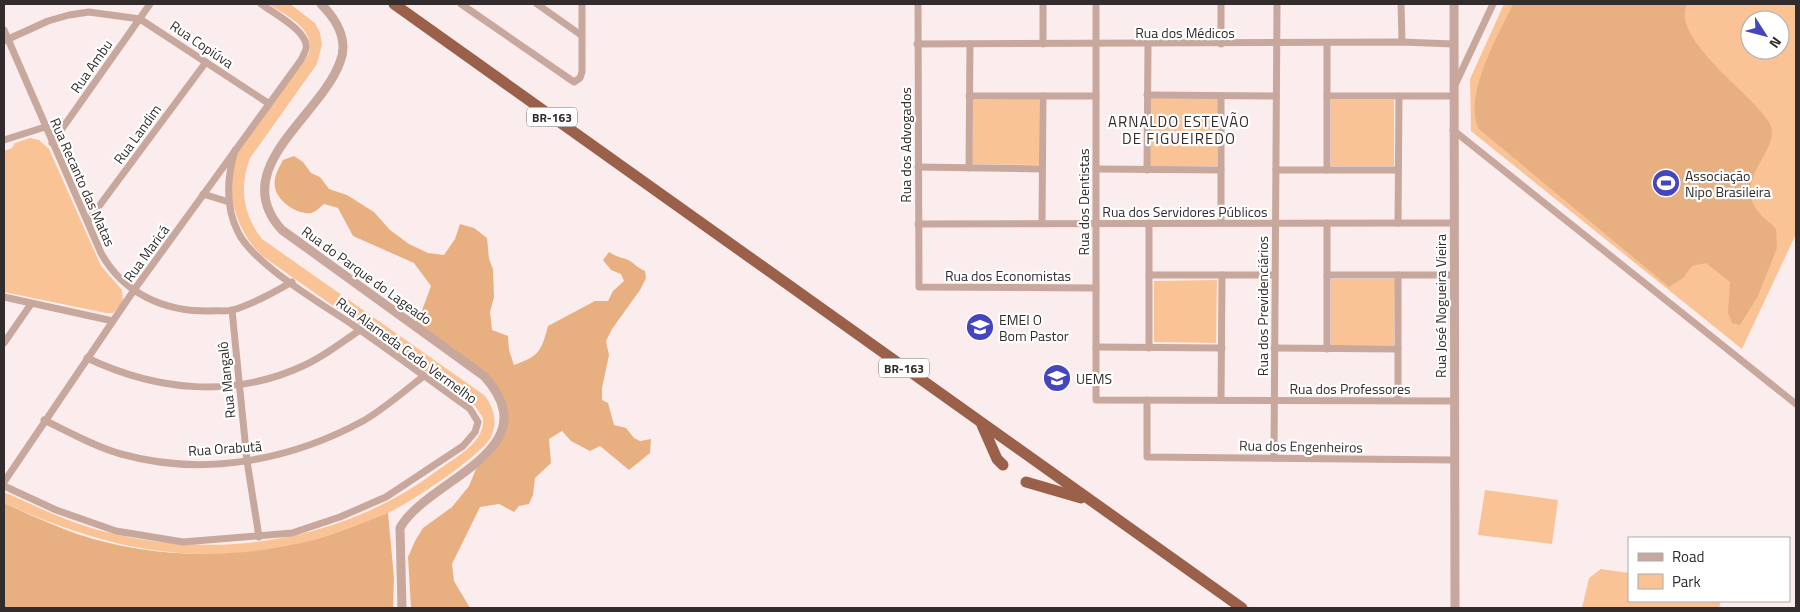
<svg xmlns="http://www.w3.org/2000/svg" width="1800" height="612" font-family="'Titillium Web',sans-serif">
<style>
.green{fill:#f9c396;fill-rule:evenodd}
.forest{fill:#e8b081}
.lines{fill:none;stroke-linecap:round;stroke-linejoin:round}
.minor{stroke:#c8a89d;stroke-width:7}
.tertiary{stroke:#c8a89d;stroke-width:9}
.trunk{stroke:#9a604a;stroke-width:11}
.labels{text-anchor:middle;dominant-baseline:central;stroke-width:4.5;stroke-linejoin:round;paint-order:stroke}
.shield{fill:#fff;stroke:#706c6b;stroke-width:1}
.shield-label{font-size:12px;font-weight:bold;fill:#322d2c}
.street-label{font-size:14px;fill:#322d2c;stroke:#fff}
.poi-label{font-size:14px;fill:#322d2c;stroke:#fff;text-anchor:start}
.neighbourhood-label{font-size:15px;letter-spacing:1px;fill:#352b2b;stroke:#fff}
</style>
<rect width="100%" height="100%" fill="#fbeded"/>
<g class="green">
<path d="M268 4H290L315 23 320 33 322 44 317 64 250 158C239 187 243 215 262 239L484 395C494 407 498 422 491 437 481 456 410 503 388 513 366 524 340 532 317 539 283 549 247 554 212 554 137 555 71 533 4 503V492C37 507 70 523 106 532 219 561 344 541 438 470 454 458 486 442 483 418L475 406 261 255C235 228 221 185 239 149 251 127 271 105 286 85 294 74 306 62 310 50 312 26 285 15 268 4Z"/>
<path d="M1504 4H1796V234L1742 349 1471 131 1470 79ZM1750 20H1780V50H1750Z"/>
<path d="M1150 98 1218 99 1217 166H1150Z"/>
<path d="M1039 99V165L972 164 973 100Z"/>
<rect x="1331" y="100" width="63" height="66"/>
<path d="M30 138 39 140 49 149 101 266 122 290 123 302 113 313H106L4 292V151L12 148 15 143Z"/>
<path d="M1331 279H1395L1394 345H1331Z"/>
<path d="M1217 280 1216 343 1154 342V281Z"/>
<path d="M1485 490 1558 500 1552 544 1478 535Z"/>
<path d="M1601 569 1629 573V601H1721L1719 608H1582L1589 578Z"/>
</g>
<g class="forest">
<path d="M1513 4H1687C1670 39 1753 94 1769 122 1784 147 1736 175 1755 207 1759 215 1770 222 1776 229L1777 248 1758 296 1740 325 1732 323 1728 313 1730 282 1706 263 1692 266 1683 278 1669 287 1479 129C1462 96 1499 34 1513 4Z"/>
<path d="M294 156 303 162 311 173 320 177 329 189 347 195 374 212 390 230 409 244 428 253 444 255 455 239 460 224 474 228 487 238 489 259 493 269 494 297 490 312 492 330 508 336 509 350 514 365C539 356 541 352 548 326L595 301H608L613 291 624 281 621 274 611 270 603 260 609 252C618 258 623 257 630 261 636 265 638 268 645 271L646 278 640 290 612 329 606 341 609 355 602 388V400L608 403 614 425 626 428 634 438 640 441 651 439 650 453 629 470 600 446 590 451 571 441 562 431 549 439 551 463 535 478 533 495 529 504 519 506 514 512 499 504 480 507 452 564 454 581 470 608H411L408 557 415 541 423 528 452 507 469 486 476 469 493 453 502 435V398L492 380 414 323 420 316 431 286 414 263 353 236 338 208 324 204C320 207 316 212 311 213 297 215 277 201 275 187 273 177 279 168 283 160Z"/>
<path d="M4 503C28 514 52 525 77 534 153 559 236 560 313 540 339 533 363 523 388 513L394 578 393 608H4Z"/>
</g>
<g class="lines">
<g class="minor">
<path d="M461 4 574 82 580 78 582 72V4"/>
<path d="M537 4 581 35"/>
<path d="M918 4 919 287 1096 288"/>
<path d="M1043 4V44"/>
<path d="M1096 4V400L1454 401"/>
<path d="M1401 4 1402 42"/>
<path d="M4 30 101 253C123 293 164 312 210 311 217 310 226 312 233 310 253 304 273 293 292 282"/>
<path d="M4 41 48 21 69 15 89 12 140 19 268 103"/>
<path d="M917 44 1402 42 1453 44"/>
<path d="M1221 44V4"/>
<path d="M1327 44V170"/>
<path d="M1455 85 1493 4"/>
<path d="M1147 95 1276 96"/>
<path d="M969 96H1096"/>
<path d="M1327 96H1453"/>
<path d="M1453 130 1796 404"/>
<path d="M4 140 45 127"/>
<path d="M52 143 150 4"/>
<path d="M918 167 1042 169"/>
<path d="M969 168 970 44"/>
<path d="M1096 169 1221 170"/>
<path d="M1147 170 1148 44"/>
<path d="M1276 170H1398"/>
<path d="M203 194 229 202"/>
<path d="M88 221 206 62"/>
<path d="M1042 223 1043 96"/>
<path d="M1149 223V348"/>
<path d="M1221 223V96"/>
<path d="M1327 223V349"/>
<path d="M1398 223 1399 96"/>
<path d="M918 224 1453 223"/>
<path d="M1149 275H1275"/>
<path d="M1327 275H1453"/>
<path d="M4 297 113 321"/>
<path d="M232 310 247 461 259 537"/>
<path d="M4 343 31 304"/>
<path d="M1096 347 1222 348"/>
<path d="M1274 348 1398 349"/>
<path d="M87 358C157 391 233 399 305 365 325 356 342 342 360 330"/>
<path d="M1147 400V457L1455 460"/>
<path d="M1221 400 1222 275"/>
<path d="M1398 400V275"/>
<path d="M44 420C69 432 95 447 121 454 203 477 289 461 363 421 384 409 404 391 424 376"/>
<path d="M1274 458 1277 4"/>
<path d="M4 482 134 290 301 60C303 56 305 52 306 49 310 32 273 13 261 4"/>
<path d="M4 486 56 510 116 531 183 542 292 533 340 517 386 497 463 446 475 432 478 422 470 409C431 381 392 352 353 325 322 304 253 264 238 232 225 206 227 177 235 150"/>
</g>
<g class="tertiary">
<path d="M321 4C336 19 349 40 340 62 321 116 226 169 282 230L484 376C552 451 427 479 400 528L402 608"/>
<path d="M1454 4 1455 608"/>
</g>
<g class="trunk">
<path d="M394 4 1242 608"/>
<path d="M982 425 997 459 1003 465"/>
<path d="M1026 482 1081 498"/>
</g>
</g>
<defs>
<symbol id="stadium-disc" viewBox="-11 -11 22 22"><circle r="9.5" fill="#4646bc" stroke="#fff"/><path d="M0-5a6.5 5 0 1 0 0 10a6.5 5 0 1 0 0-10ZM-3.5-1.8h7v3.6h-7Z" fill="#fff"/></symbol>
<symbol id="school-disc" viewBox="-11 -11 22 22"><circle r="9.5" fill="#4646bc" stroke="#fff"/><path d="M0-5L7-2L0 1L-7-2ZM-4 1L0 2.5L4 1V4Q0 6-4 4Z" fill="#fff"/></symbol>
<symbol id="university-disc" viewBox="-11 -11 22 22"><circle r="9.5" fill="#4646bc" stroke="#fff"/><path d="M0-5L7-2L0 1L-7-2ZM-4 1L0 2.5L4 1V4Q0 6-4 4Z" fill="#fff"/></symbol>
</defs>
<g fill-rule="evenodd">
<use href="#stadium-disc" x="1650" y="167" width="32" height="32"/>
<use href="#school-disc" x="964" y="311" width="32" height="32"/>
<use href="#university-disc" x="1041" y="362" width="32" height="32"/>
</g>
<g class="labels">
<g class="shield">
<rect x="527" y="107.5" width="50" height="19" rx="4"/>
<rect x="879" y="358.5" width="50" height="19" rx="4"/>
</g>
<g class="shield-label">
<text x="552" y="117">BR-163</text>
<text x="904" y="368">BR-163</text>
</g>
<g class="street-label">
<text x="1185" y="32">Rua dos Médicos</text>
<text transform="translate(202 44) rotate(34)">Rua Copiúva</text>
<text transform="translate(91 66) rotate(-55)">Rua Ambu</text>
<text transform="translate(137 134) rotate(-54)">Rua Landim</text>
<text transform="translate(905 145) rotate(-90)">Rua dos Advogados</text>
<text transform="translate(83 182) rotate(66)">Rua Recanto das Matas</text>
<text transform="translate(1083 202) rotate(-90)">Rua dos Dentistas</text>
<text x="1185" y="211">Rua dos Servidores Públicos</text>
<text transform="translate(146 253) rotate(-54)">Rua Maricá</text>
<text transform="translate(367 275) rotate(36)">Rua do Parque do Lageado</text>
<text x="1008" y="275">Rua dos Economistas</text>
<text transform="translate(1262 306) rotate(-90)">Rua dos Previdenciários</text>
<text transform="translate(1440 306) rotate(-90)">Rua José Nogueira Vieira</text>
<text transform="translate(407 350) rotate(36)">Rua Alameda Cedo Vermelho</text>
<text transform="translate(226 380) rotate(-96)">Rua Mangalô</text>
<text x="1350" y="388">Rua dos Professores</text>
<text transform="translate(1301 446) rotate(1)">Rua dos Engenheiros</text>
<text transform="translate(225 448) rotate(-4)">Rua Orabutã</text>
</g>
<g class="poi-label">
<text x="1685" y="175">Associação<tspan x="1685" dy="16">Nipo Brasileira</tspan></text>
<text x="999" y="319">EMEI O<tspan x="999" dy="16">Bom Pastor</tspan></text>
<text x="1076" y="378">UEMS</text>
</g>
<g class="neighbourhood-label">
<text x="1179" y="121">ARNALDO ESTEVÃO<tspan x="1179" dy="17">DE FIGUEIREDO</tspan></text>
</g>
</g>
<rect width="1800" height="612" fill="none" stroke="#322d2c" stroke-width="10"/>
<rect x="1628" y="537" width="162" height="65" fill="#ffffff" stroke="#adabab"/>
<rect x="1638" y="553" width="25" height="8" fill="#c8a89d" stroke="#adabab"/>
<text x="1672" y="562" font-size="15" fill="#322d2c">Road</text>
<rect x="1638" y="574" width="25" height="15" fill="#f9c396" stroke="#adabab"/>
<text x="1672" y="587" font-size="15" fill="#322d2c">Park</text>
<g transform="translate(1765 35) rotate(126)"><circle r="24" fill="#ffffff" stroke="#adabab"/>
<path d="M0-4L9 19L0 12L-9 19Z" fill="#4646bc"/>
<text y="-8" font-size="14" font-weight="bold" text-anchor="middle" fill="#322d2c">N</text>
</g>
</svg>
